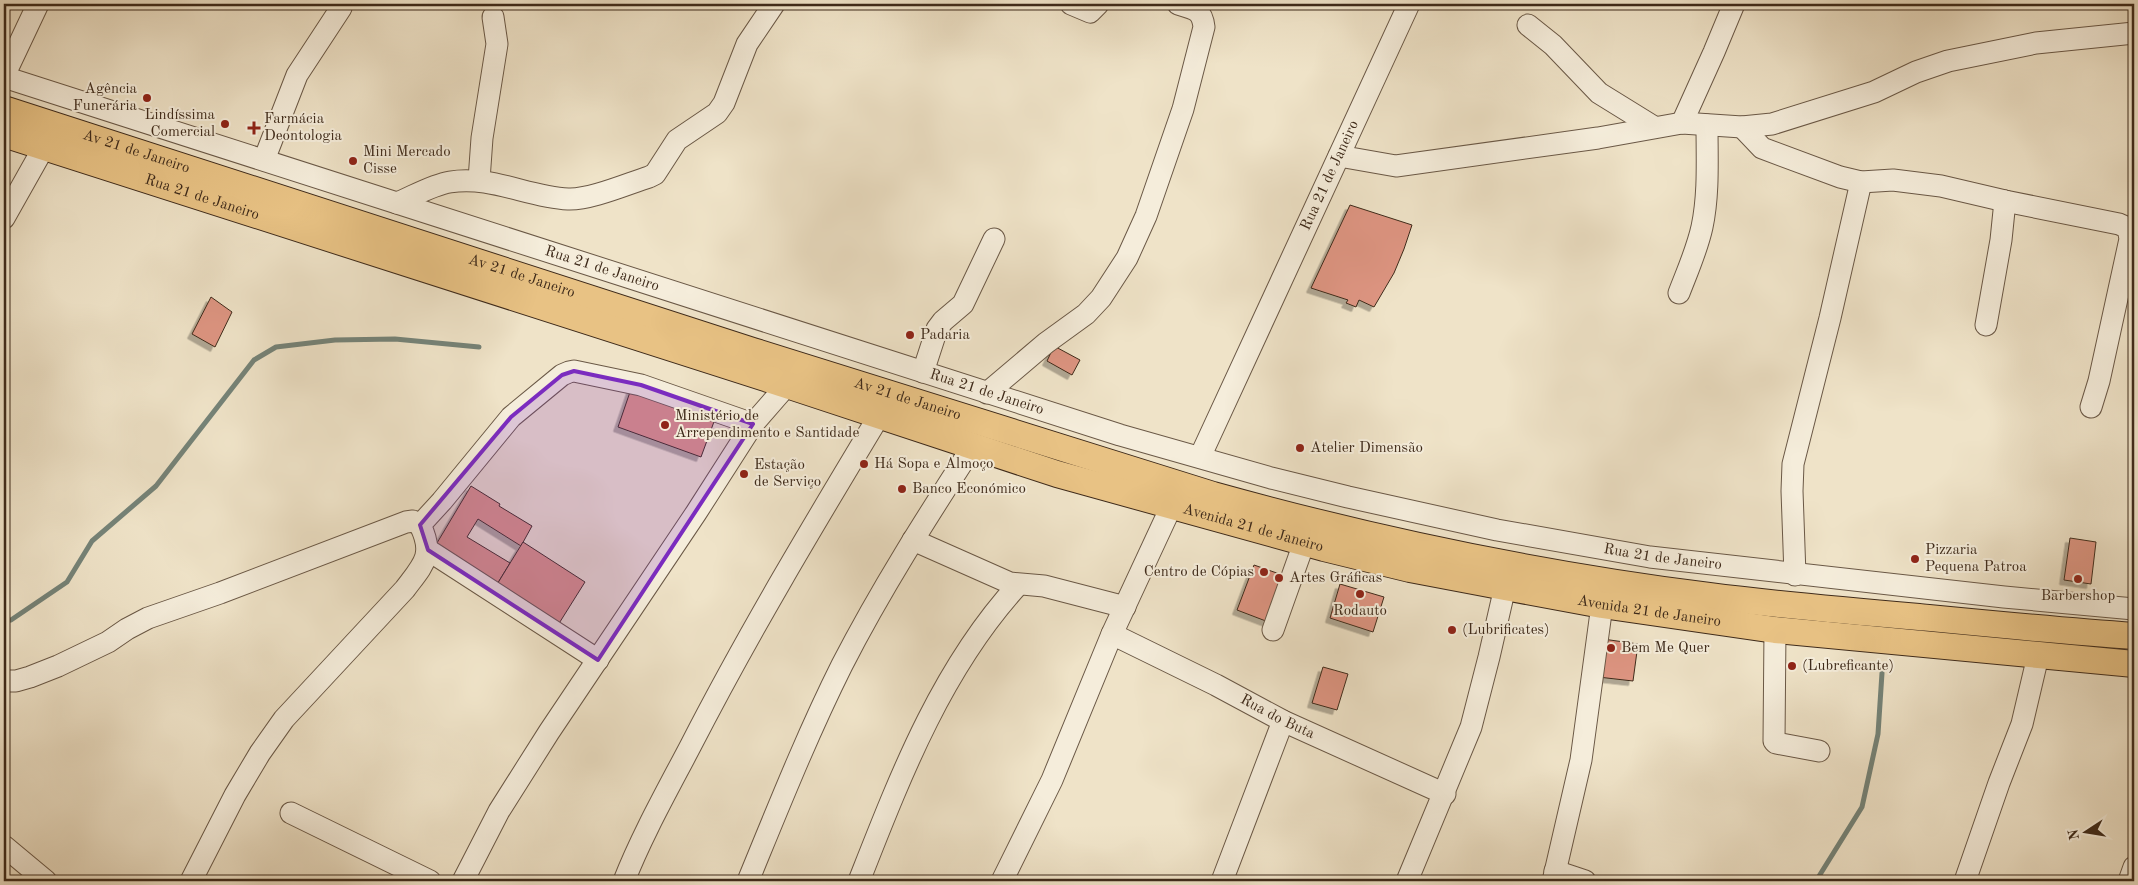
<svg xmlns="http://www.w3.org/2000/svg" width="2138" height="885" font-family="'Old Standard TT',serif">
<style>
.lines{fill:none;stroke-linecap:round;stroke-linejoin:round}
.stream{stroke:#758378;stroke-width:5}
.building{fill:#de9582;stroke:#3e2a1a;filter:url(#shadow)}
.minor-casing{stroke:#6a5846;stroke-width:23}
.major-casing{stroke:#3e2a1a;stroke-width:28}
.minor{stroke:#f5eddb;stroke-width:21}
.major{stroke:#e8c284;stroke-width:26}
.marked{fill:#7b2cbf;fill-opacity:0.2;stroke:#7b2cbf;stroke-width:4;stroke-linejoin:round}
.poi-dot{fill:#8f2418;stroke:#f5eddb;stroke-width:2}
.labels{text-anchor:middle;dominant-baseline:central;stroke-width:4;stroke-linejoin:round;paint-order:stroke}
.poi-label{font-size:15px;fill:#3e2a1a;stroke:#f5eddb;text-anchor:start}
.street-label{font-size:15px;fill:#3e2a1a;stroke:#f5eddb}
</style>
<defs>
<filter id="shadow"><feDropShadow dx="-4.5" dy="4.5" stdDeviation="0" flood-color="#0004"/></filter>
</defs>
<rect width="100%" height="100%" fill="#efe3c8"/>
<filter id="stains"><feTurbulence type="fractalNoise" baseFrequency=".004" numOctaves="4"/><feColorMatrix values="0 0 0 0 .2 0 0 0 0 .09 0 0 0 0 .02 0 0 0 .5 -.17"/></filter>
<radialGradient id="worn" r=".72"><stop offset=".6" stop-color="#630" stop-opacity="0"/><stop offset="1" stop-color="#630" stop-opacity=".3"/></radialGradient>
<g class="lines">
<g class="stream">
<path d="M4 621 11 620 67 582 92 541 156 486 254 360 276 347 335 340 395 339 479 347"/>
<path d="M1816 881 1862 807 1878 734 1882 673"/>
</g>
</g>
<g class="building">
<path d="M1350 205 1412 225 1404 249 1394 273 1374 307 1359 300 1356 307 1346 303 1348 300 1311 288Z"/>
<path d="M211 297 232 312 215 347 192 334Z"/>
<path d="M1054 346 1080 360 1072 375 1047 361Z"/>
<path d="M631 389 715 419 701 457 618 427Z"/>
<path d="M471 486 500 504 499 506 532 526 521 546 478 519 467 537 510 563 496 586 434 548Z"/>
<path d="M2070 538 2096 542 2091 584 2064 580Z"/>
<path d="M523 542 585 582 558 625 496 586Z"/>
<path d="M1254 565 1288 577 1271 623 1237 610Z"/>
<path d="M1340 584 1384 597 1373 632 1330 618Z"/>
<path d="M1603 639 1638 644 1633 681 1598 677Z"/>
<path d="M1323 667 1348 674 1337 710 1312 703Z"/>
</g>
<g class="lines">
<defs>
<g id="minor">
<path d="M1071 4 1090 12 1098 4"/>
<path d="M1528 25 1553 45 1599 93 1654 127"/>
<path d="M4 76 38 4"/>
<path id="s1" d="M4 77 1120 435 1271 478 1348 497 1497 530 1650 557 2004 597 2134 609"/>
<path d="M1682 123 1714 52 1734 4"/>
<path d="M1742 127 1762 148 1840 177 1861 182 1893 180 1941 186 2005 201 2119 224 2128 228 2130 239 2099 381 2091 407"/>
<path d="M1339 156 1396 166 1598 138 1682 123 1742 127 1772 124 1874 92 1916 72 1948 61 2036 43 2134 33"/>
<path d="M264 160 297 75 341 8"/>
<path d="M479 180 482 138 497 44 493 17"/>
<path d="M397 203C414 196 432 185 450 182 490 175 528 197 568 199 590 200 627 184 649 177L655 174 677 140 717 113 724 103 747 44 774 4"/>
<path d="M4 218 44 147"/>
<path d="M1679 293C1687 272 1697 250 1702 227 1709 194 1707 159 1707 125"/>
<path d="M1986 325 2001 240 2005 201"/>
<path d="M923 372 937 329 943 321 963 304 994 239"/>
<path d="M987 393 1046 343 1086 314 1101 298 1127 258 1146 216 1183 109 1204 27C1202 9 1194 9 1178 4"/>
<path id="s2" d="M1200 457 1409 4"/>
<path d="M913 540 1010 583 1044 586 1125 607"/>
<path d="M428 550 598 660"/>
<path d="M1795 575 1792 491 1793 464 1830 318 1861 182"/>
<path d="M1273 630 1304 543"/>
<path d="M1775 630 1774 741 1776 743 1819 751"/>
<path id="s3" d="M1112 634 1216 685 1283 721 1445 794"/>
<path d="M4 681H16L30 677 58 666 108 642 127 629 148 618 220 593 406 522 413 521 420 525"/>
<path d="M291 813 430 881"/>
<path d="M4 846 46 881"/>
<path d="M1555 871 1585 881"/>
<path d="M191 881 235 795 260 753 284 719 405 589C423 565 435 555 420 525L442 501 511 417 562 375 569 372 574 371 641 385 753 424"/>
<path d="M463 881 499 811 549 732 696 513 753 424 787 385"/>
<path d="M624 881C642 835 668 789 691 745 749 632 814 524 879 416"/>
<path d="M748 881C778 808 807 735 842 665 881 589 927 517 973 446"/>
<path d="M859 881C900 777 941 669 1018 585"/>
<path d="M1002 881 1052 780 1112 634 1171 507"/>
<path d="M1222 881 1283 721"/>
<path d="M1407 881 1471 727 1489 657 1505 587"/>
<path d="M1553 881 1581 760 1602 605"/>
<path d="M1965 881 1999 783 2022 724 2038 656"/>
<path d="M2129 881 2134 867"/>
</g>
<g id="major">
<path id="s4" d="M4 109 753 351 1213 495C1375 540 1542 575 1709 596 1779 605 1849 611 1919 617 1991 624 2062 631 2134 636"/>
<path id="s5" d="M4 134 787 385 1057 474 1324 548 1410 569 1505 587 1602 605 1775 630 2134 664"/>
</g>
</defs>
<use href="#minor" class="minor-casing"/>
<use href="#major" class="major-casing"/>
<use href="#minor" class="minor"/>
<use href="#major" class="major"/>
</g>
<path class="marked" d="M574 371 641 385 753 424 598 660 428 550 420 525 511 417 562 375Z"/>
<g class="poi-dot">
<circle cx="147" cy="98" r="5"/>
<circle cx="225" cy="124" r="5"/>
<path d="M251.5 120.5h5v5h5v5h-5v5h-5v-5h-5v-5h5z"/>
<circle cx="353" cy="161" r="5"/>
<circle cx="910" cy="335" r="5"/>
<circle cx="665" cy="425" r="5"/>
<circle cx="1300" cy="448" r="5"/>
<circle cx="864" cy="464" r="5"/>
<circle cx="744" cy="474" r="5"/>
<circle cx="902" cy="489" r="5"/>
<circle cx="1915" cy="559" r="5"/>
<circle cx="1264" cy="572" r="5"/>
<circle cx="1279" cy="578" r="5"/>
<circle cx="2078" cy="579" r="5"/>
<circle cx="1360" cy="594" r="5"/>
<circle cx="1452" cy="630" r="5"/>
<circle cx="1611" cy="648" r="5"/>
<circle cx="1792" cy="666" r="5"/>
</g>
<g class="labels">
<g class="poi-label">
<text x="137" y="89" text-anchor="end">Agência<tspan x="137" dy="17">Funerária</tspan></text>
<text x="215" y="115" text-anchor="end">Lindíssima<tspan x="215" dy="17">Comercial</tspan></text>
<text x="264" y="119">Farmácia<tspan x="264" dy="17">Deontologia</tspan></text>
<text x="363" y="152">Mini Mercado<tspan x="363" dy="17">Cisse</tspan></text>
<text x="920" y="335">Padaria</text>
<text x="675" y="416">Ministério de<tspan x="675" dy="17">Arrependimento e Santidade</tspan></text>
<text x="1310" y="448">Atelier Dimensão</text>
<text x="874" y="464">Há Sopa e Almoço</text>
<text x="754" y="465">Estação<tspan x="754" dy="17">de Serviço</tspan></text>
<text x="912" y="489">Banco Económico</text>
<text x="1925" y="550">Pizzaria<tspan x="1925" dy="17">Pequena Patroa</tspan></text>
<text x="1254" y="572" text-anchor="end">Centro de Cópias</text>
<text x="1289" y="578">Artes Gráficas</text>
<text x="2078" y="596" text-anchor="middle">Barbershop</text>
<text x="1360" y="611" text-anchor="middle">Rodauto</text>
<text x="1462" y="630">(Lubrificates)</text>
<text x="1621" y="648">Bem Me Quer</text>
<text x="1802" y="666">(Lubreficante)</text>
</g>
<g class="street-label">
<text stroke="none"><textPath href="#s4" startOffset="139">Av 21 de Janeiro</textPath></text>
<text stroke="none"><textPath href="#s2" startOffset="310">Rua 21 de Janeiro</textPath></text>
<text stroke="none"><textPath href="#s5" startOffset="208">Rua 21 de Janeiro</textPath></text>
<text stroke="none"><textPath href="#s1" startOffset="628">Rua 21 de Janeiro</textPath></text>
<text stroke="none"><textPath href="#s4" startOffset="544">Av 21 de Janeiro</textPath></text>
<text stroke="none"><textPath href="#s1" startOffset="1032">Rua 21 de Janeiro</textPath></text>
<text stroke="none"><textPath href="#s4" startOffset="949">Av 21 de Janeiro</textPath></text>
<text stroke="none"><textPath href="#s5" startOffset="1310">Avenida 21 de Janeiro</textPath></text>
<text stroke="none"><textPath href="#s1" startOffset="1729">Rua 21 de Janeiro</textPath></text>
<text stroke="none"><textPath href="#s5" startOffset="1715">Avenida 21 de Janeiro</textPath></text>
<text stroke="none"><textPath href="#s3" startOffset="185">Rua do Buta</textPath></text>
</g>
</g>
<rect width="2138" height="885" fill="none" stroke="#efe3c8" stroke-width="20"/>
<rect x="5" y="5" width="2128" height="875" fill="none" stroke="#3e2a1a" stroke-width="2.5"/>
<rect x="10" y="10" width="2118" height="865" fill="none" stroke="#3e2a1a"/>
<g transform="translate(2086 832) rotate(258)" stroke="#f5eddb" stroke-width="4" paint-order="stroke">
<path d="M0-4L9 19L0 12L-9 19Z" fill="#3e2a1a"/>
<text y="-8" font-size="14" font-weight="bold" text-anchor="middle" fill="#3e2a1a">N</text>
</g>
<rect width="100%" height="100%" filter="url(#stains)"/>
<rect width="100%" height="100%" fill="url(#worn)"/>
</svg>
